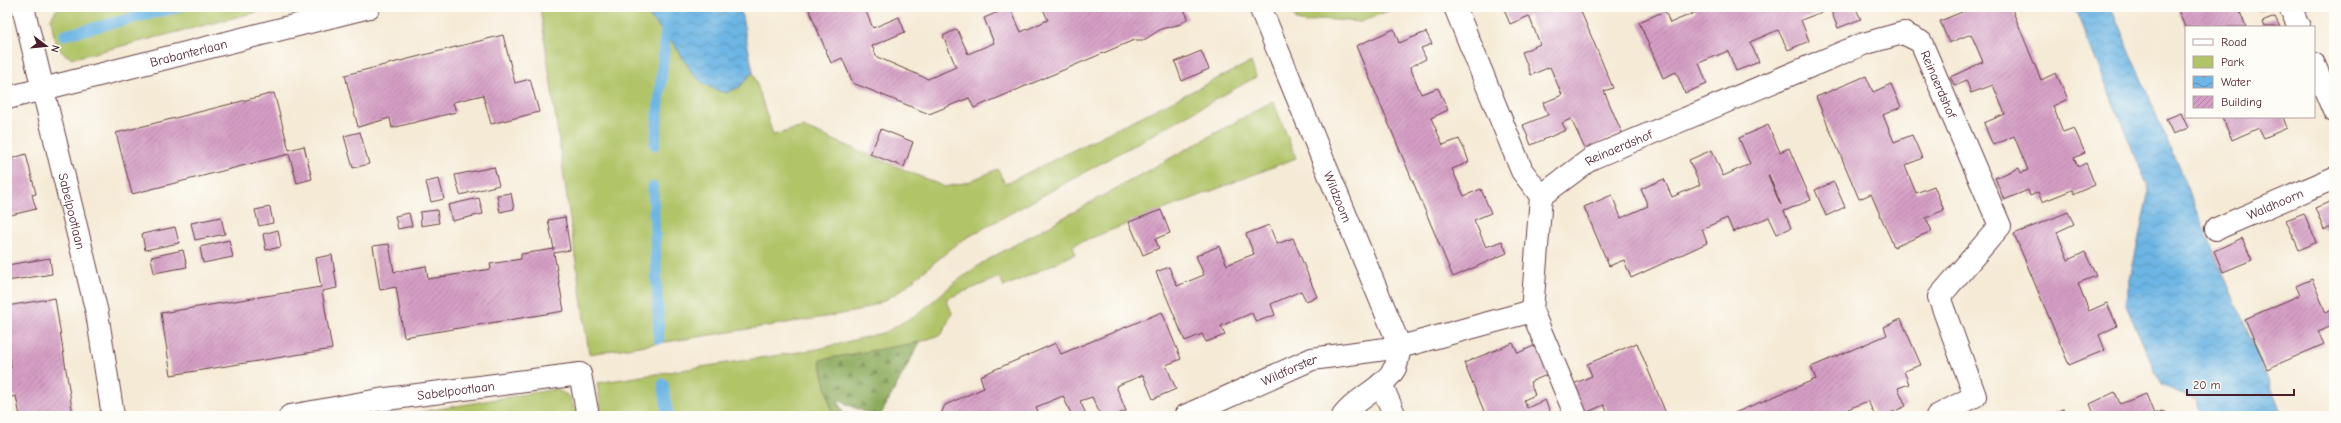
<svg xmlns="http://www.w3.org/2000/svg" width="2341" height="423" font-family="'Comic Neue',sans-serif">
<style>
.green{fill:#b1c468;stroke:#7e724a}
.forest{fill:url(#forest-firs);stroke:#6b6444}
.water{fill:url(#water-waves);stroke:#5b6a88}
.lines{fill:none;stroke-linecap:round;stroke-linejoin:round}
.stream{stroke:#6cb5e4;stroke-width:11}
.building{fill:url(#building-hatch);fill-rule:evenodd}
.street-casing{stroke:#643d44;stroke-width:24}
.street{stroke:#fff;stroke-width:22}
.labels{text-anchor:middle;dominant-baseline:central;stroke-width:4;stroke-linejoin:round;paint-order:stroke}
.street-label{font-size:13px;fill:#4a1f2b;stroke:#fdfcf7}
</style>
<defs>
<pattern id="forest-firs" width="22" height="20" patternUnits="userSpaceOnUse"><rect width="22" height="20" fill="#8caa5c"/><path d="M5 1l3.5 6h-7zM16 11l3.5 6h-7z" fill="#748a4c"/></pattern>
<pattern id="water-waves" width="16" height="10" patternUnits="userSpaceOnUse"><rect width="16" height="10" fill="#6cb5e4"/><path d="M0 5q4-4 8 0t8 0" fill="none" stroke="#5b93b9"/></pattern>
<pattern id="building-hatch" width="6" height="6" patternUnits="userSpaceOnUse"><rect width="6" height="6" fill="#d59fc5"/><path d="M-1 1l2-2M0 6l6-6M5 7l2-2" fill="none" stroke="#af81a0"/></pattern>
</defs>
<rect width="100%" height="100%" fill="#fdfcf7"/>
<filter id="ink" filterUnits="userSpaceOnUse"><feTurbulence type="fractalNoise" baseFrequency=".025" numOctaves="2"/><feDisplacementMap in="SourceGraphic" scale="8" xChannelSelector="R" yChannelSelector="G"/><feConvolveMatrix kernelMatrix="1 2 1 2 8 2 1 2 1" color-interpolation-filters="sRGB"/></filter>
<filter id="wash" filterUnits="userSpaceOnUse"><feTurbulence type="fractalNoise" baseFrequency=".012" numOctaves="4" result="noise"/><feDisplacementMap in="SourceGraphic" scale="16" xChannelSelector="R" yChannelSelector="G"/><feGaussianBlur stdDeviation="0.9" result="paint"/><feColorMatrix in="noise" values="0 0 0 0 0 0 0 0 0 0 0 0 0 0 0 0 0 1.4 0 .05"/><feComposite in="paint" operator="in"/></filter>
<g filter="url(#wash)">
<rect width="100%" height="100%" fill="#f5ead5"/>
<g class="green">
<path d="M63 7H273V8L74 58C54 54 54 35 51 18L56 10Z"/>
<path d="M540 7H643C651 21 663 30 673 43 692 69 692 82 726 93L740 87 753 72 773 135 803 127 945 187 968 182 998 169 1005 184 1251 62 1256 77 959 242 900 291 883 301 858 311 819 318 589 354Z"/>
<path d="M1290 7H1368L1369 10 1376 7 1394 8 1361 22 1320 19 1306 23 1297 21Z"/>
<path d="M1273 101 1296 158 1073 245 1075 254 1004 287 1000 277 946 299 952 313 942 334 920 342 820 360 833 416H602L597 383 818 349 886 332 919 313 953 284 982 263Z"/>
<path d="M555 389 569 396 578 416H398Z"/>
</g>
<path class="forest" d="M920 342 880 416H874L838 400 844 416H833L820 360Z"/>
<g class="water">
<path d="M643 7H740L753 72 739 87 725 93C691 82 692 69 673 43 663 30 651 21 643 7Z"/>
<path d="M2074 7H2111L2283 416H2202L2196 400 2161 385 2125 303 2149 190Z"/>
</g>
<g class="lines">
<g class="stream">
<path d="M64 35 179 7"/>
<path d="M655 145 668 7"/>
<path d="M653 187 659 339"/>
<path d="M663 384 668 416"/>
</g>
</g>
<g id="blocks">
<g class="building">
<path d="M808 7H864L873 28 899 17 905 32 872 46 877 57 928 79 956 67 943 36 957 29 968 54 982 48 994 43 984 18 1010 7 1021 32 1048 20 1042 7H1073L1074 9 1079 7H1183L1188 18 1181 24 1161 29 1144 40H1134L974 108 969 98 929 114 853 83 842 58 831 63Z"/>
<path d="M1503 7H1579L1613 88 1604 91 1622 133 1585 149 1571 119 1562 123 1566 130 1531 145 1523 125 1548 115 1543 103 1562 95 1550 67 1531 75 1522 52 1540 44 1529 16 1510 24Z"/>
<path d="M1694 7H1855L1861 19 1838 28 1830 9 1801 20 1809 41 1788 50 1778 30 1750 42 1759 62 1736 71 1728 51 1699 63 1707 84 1685 93 1676 72 1663 78 1639 22 1665 11 1670 23 1696 12Z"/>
<path d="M1960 7H2011L2041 80 2056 73 2068 99 2053 106 2063 132 2074 128 2085 153 2074 158 2078 167 2086 163 2095 185 2074 194 2072 190 2042 202 2038 192 2030 196 2028 190 2004 200 1995 178 2019 168 2021 173 2028 170 2014 136 1993 145 1988 134 1984 123 2005 114 1993 85 1971 93 1966 80 1955 86 1950 77 1983 62 1971 34 1949 43 1940 21 1962 12Z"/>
<path d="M2184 7H2238L2246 27H2185L2178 10Z"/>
<path d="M2256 7H2268L2258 12Z"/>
<path d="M2275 17 2280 27H2264L2262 22Z"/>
<path d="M1394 29 1399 43 1426 32 1432 44 1421 48 1426 59 1410 67 1421 94 1438 88 1448 110 1431 118 1443 145 1459 139 1465 151 1469 162 1452 169 1464 196 1481 189 1491 213 1474 220 1486 247 1502 241 1507 253 1453 277 1356 46Z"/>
<path d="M503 35 515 83 530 79 539 112 491 124 483 95 453 102 456 112 392 128 390 118 358 127 345 75Z"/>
<path d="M1201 51 1209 69 1182 81 1175 62Z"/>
<path d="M1866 76 1873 92 1891 84 1901 107 1883 115 1894 142 1912 135 1917 146 1922 158 1905 166 1916 193 1934 186 1944 210 1926 218 1932 231 1894 247 1871 194 1859 199 1816 97Z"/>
<path d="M274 93 289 150 304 146 312 179 297 183 289 154 132 194 116 133Z"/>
<path d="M2181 113 2188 128 2173 134 2166 119Z"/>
<path d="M2222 117H2283L2287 128 2264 138 2259 128 2232 140Z"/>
<path d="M1768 125 1780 152 1789 148 1811 200 1784 211 1791 228 1777 234 1769 217 1733 232 1727 218 1702 229 1707 243 1631 278 1624 260 1609 266 1584 207 1612 195 1621 218 1648 206 1641 189 1664 179 1672 197 1700 185 1689 160 1712 150 1723 176 1750 164 1739 138ZM1768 175H1769L1781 205 1777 197Z"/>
<path d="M881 129 913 142 904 167 870 154Z"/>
<path d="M360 132 369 164 353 168 344 136Z"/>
<path d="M26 154 36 194 32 195 36 209 7 216V160Z"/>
<path d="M494 167 499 185 460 195 455 175Z"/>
<path d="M439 179 444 199 431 202 426 182Z"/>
<path d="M1834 182 1845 207 1826 216 1815 190Z"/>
<path d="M511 193 514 209 500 212 497 195Z"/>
<path d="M479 198 483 214 452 221 448 205Z"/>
<path d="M2334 200V226L2324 230 2315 208Z"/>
<path d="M270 207 273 223 259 226 255 210Z"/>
<path d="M437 210 439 223 421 226 420 212Z"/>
<path d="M1161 210 1170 233 1155 239 1159 248 1143 255 1129 222Z"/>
<path d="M2068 212 2074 224 2057 232 2068 260 2085 252 2096 276 2078 283 2089 311 2107 303 2117 326 2099 335 2105 350 2069 365 2014 234Z"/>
<path d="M409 213 412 226 398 229 395 216Z"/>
<path d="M2304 213 2316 242 2299 250 2286 220Z"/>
<path d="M221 217 225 234 195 240 191 223Z"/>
<path d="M565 217 570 250 554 253 564 311 404 337 396 287 380 290 373 246 389 244 394 272 426 266 428 279 491 269 490 264 521 259V254L554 249 548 220Z"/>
<path d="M1269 225 1277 244 1293 238 1317 297 1306 301 1301 291 1271 304 1275 315 1256 322 1252 313 1221 326 1225 335 1206 342 1202 334 1185 341 1156 272 1169 267 1177 286 1204 275 1196 256 1219 246 1227 265 1241 259 1254 254 1246 234Z"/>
<path d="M175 227 179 243 145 250 142 234Z"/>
<path d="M278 230 281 247 266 250 263 234Z"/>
<path d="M2242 238 2252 260 2223 272 2214 251Z"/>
<path d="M229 240 233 257 203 263 200 247Z"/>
<path d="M183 250 187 267 154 273 151 257Z"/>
<path d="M332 255 337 288 322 291 332 349 171 375 161 313 321 287 316 258Z"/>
<path d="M50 258 52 274 7 281V265Z"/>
<path d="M2312 279 2326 313 2334 309V331L2332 326 2318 332 2324 344 2267 369 2245 319 2300 295 2296 286Z"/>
<path d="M55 298 73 415 79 414 80 416H20L16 396 7 398V368H11L7 341V306Z"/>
<path d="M1162 312 1181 359 1166 365 1176 389 1153 399 1143 375 1116 386 1126 411 1113 416H1101L1092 397 1080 401 1086 414 1072 416 1063 396 1036 407 1040 416H940L945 405 984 388 980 376 1056 343 1061 354Z"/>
<path d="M1901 319 1921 365 1904 371 1909 384 1898 388 1906 406 1884 416H1875L1868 401 1848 409 1851 416H1727L1816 379 1811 367 1887 335 1884 327Z"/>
<path d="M1513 343 1518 353 1536 345 1549 374 1530 382 1535 395 1524 400 1527 408 1545 400 1552 416H1474L1484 411 1464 363Z"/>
<path d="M1637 343 1667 416H1609L1604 405 1583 414 1571 385 1592 376 1587 364Z"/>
<path d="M2115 392 2120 404 2146 394 2154 414 2162 411 2172 416H2095L2090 404Z"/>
<path d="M2063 409 2066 416H2048Z"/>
</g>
</g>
</g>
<g filter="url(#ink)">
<use href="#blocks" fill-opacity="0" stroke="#643d44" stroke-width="1"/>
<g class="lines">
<defs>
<g id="street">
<path id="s1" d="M23 7 97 313 113 416"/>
<path id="s2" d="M1260 7 1400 347C1398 353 1398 362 1395 368 1383 389 1357 397 1343 416"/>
<path d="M1455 7 1522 171 1541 196 1532 311 1576 416"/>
<path d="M2290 7 2299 27"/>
<path d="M2314 64 2334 111"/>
<path id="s3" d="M7 98 369 7"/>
<path id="s4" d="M1541 196 1592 158 1863 44 1903 33 1921 42 2000 226 1939 297 1975 396 1937 416"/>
<path id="s5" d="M2216 229 2334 178"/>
<path d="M1381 384 1395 416"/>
<path id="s6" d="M290 416 379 400 580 374 588 416"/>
<path id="s7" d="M1185 416 1312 359 1400 347 1532 311"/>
</g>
</defs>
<use href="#street" class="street-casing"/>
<use href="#street" class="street"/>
</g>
</g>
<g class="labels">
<g class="street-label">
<text stroke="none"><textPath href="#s3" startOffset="187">Brabanterlaan</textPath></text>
<text stroke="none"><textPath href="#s4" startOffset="465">Reinaerdshof</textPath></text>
<text stroke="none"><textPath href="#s4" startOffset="92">Reinaerdshof</textPath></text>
<text stroke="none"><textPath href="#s2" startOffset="205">Wildzoom</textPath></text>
<text stroke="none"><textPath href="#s5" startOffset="64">Waldhoorn</textPath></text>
<text stroke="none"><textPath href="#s1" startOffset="210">Sabelpootlaan</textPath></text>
<text stroke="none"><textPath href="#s7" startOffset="114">Wildforster</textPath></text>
<text stroke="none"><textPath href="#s6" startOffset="168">Sabelpootlaan</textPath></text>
</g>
</g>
<rect width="2341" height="423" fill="none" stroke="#fdfcf7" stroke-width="24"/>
<rect x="2185" y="26" width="130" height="92" fill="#fdfcf7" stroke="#b5a4a5"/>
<rect x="2193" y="39" width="20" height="6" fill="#ffffff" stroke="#b5a4a5"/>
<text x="2221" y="46" font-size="12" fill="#4a1f2b">Road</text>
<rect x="2193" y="56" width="20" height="12" fill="#b1c468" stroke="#b5a4a5"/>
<text x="2221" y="66" font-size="12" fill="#4a1f2b">Park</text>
<rect x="2193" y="76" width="20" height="12" fill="url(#water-waves)" stroke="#b5a4a5"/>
<text x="2221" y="86" font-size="12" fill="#4a1f2b">Water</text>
<rect x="2193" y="96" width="20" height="12" fill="url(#building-hatch)" stroke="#b5a4a5"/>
<text x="2221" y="106" font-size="12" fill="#4a1f2b">Building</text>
<g transform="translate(46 46) rotate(106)" stroke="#fdfcf7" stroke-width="3" paint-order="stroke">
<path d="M0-3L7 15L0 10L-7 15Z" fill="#4a1f2b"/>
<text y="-6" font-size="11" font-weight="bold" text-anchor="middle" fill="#4a1f2b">N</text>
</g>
<path d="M2187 389v6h107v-6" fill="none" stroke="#4a1f2b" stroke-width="2"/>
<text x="2193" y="389" font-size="12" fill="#4a1f2b" stroke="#fdfcf7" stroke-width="3" paint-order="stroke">20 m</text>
</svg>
